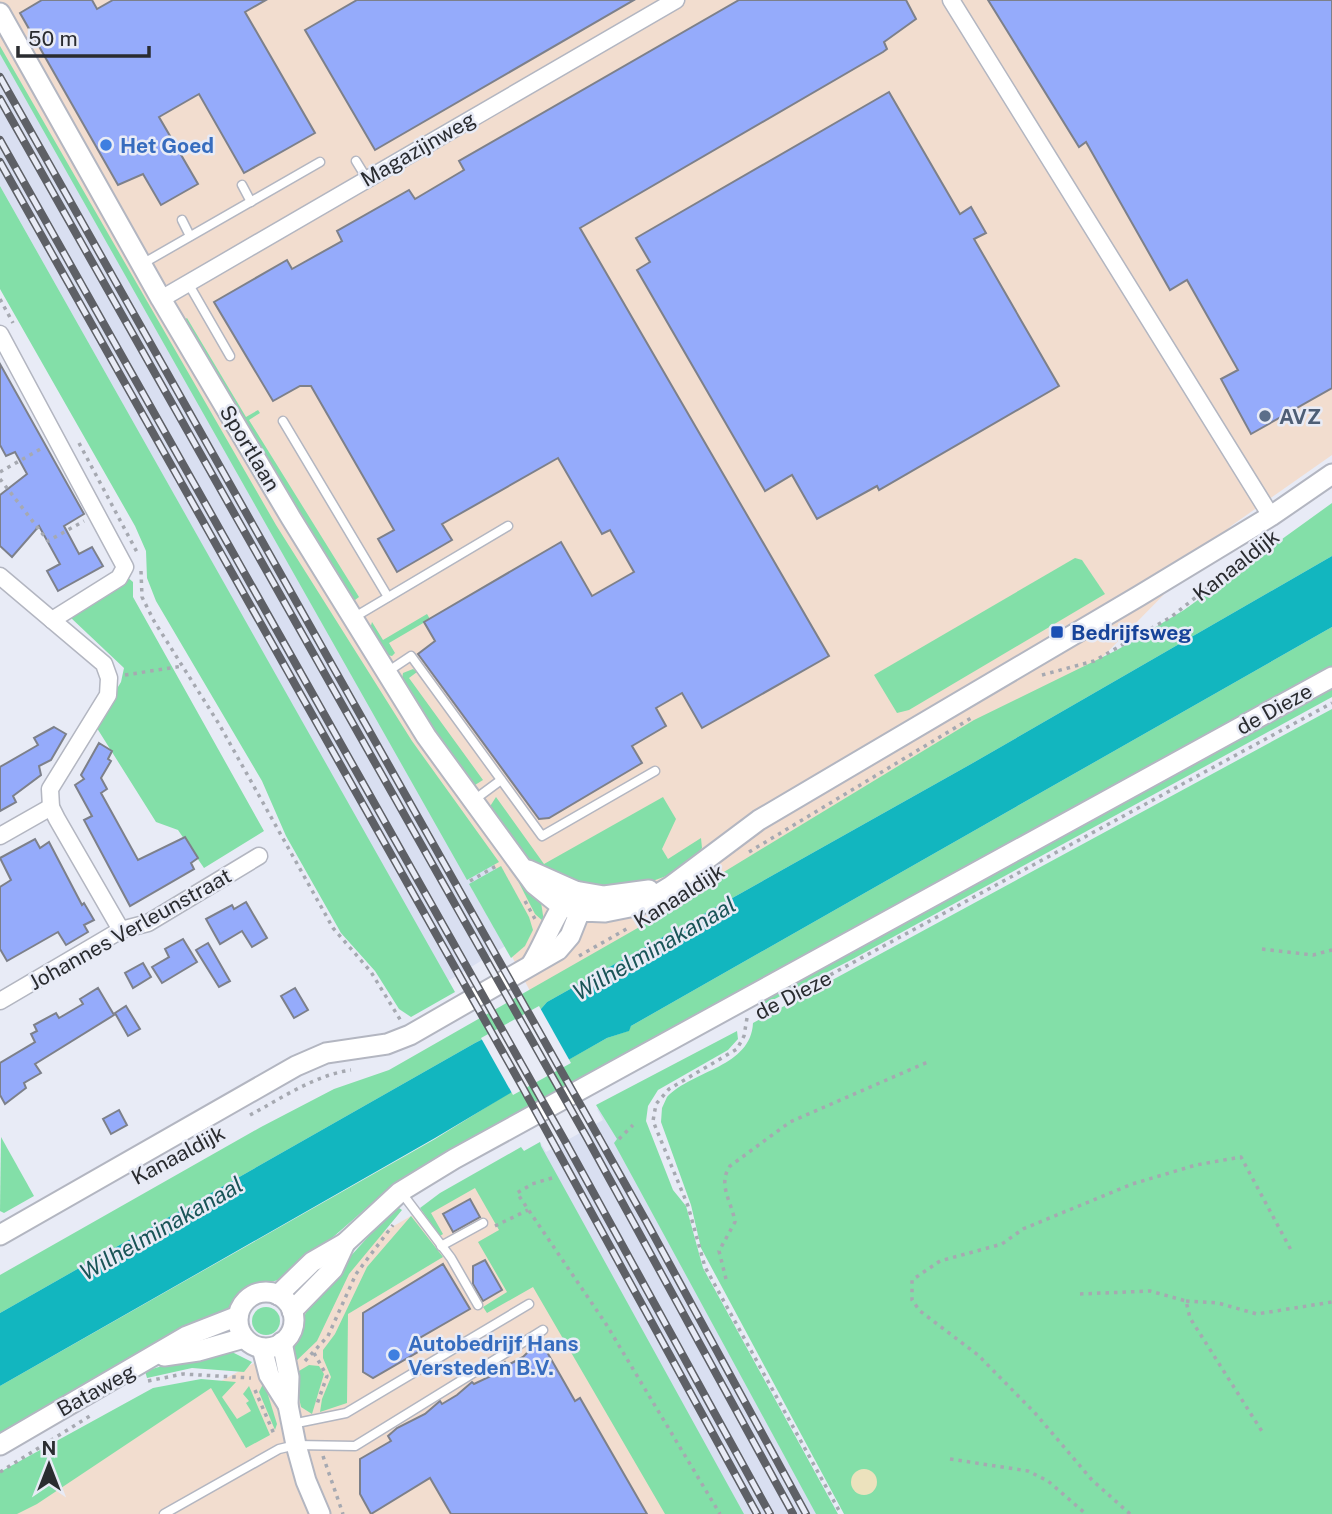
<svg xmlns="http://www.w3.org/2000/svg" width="1332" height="1514" font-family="'Public Sans',sans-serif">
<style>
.built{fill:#d9dff1}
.industrial{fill:#f2ddcf}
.green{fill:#83dfa8}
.sand{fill:#ece2bd}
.water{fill:#12b6bf}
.pier{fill:#e8ebf6}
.building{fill:#95abfb;stroke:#7d808a;stroke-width:2}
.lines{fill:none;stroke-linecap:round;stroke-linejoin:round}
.service-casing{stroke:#b3b6c1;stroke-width:11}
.minor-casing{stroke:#b3b6c1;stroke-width:19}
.tertiary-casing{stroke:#b3b6c1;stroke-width:23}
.path{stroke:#a6a9b1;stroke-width:3.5;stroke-dasharray:3.5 5;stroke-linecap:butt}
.service{stroke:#fff;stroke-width:8}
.minor{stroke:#fff;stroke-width:16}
.tertiary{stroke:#fff;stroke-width:19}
.rail-casing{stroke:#5e6066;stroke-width:8}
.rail{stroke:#e8ebf6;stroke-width:5;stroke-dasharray:16;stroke-linecap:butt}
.shop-dot{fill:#3f7fe0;stroke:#e8ebf6;stroke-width:2.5}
.service-dot{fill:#5c6f8a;stroke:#e8ebf6;stroke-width:2.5}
.transit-dot{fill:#1a4fb4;stroke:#e8ebf6;stroke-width:2.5}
.labels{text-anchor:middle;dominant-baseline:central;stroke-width:5;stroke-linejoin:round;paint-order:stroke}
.shop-label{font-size:21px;font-weight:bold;fill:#366cbe;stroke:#e8ebf6;text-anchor:start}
.street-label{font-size:21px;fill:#2a2c30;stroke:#e8ebf6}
.service-label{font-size:21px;font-weight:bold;fill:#4e5e75;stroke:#e8ebf6;text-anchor:start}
.transit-label{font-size:21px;font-weight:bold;fill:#164399;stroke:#e8ebf6;text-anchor:start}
.water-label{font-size:23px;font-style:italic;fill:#195457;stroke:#e8ebf6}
</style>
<rect width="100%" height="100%" fill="#e8ebf6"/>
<g class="built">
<path d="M0 53 499 873 530 931 448 981 0 186Z"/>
<path d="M608 1102 668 1221 833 1514H727L512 1158 540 1142 546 1152 603 1120 597 1109Z"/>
</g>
<g class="industrial">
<path d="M0 0H1332V455L1231 526 1036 725 547 1002 540 1010 507 947 499 873 437 786 243 480 0 53Z"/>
<path d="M512 1158 727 1514H0V1502L258 1361 371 1239Z"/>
</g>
<g class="green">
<path d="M0 46 276 525 412 741 499 862 467 880 0 54Z"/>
<path d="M0 186 455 992 411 1017 399 1009 375 971 341 933 286 836 262 781 156 601 147 578 146 551 135 526 0 289Z"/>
<path d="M187 318 246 417 258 410 260 413 249 420 359 597 355 600 346 592 184 320Z"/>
<path d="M1332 503V556L971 764 547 1002 540 1010 475 1043 0 1313V1275L261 1127 334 1089 389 1070 699 893 714 878 974 720 1117 650 1184 610Z"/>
<path d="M1075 558 1082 560 1105 594 909 710 897 713 874 675Z"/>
<path d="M126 576 133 582V597L264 831 204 868 178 830 156 822 95 725 121 682 124 668 70 617Z"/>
<path d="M427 614 430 619 389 643 395 653 392 656 387 655 370 629 372 622 383 640Z"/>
<path d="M1332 627V668L433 1161 386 1191 286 1278 251 1287 241 1294 227 1311 174 1332 0 1434V1386L435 1139 511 1092 607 1038 628 1031 631 1026Z"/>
<path d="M413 669 417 672 409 678 483 780 475 785 426 720 402 679 403 673Z"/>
<path d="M1332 687V697L851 960 761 1006 760 1000Z"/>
<path d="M1332 709V1514H844L701 1248 691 1205 661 1122 662 1108 667 1097C693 1070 751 1067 753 1023Z"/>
<path d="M496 797 544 864 663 797 676 819 662 849 668 859 701 838 702 848C680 881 625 891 588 888 574 886 551 873 539 866 518 853 504 827 489 808Z"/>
<path d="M501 866 529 917 533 930 525 946 511 958 469 884Z"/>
<path d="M520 877 541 902 544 922 535 914 517 879Z"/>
<path d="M737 1031 738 1039 728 1050 658 1090 648 1106 646 1121 673 1190 686 1206 703 1268 838 1514H816L614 1143 617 1139 596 1105Z"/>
<path d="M1 1137 34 1196 4 1213 0 1211Z"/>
<path d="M540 1142 541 1146 744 1514H665L533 1287 487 1313 483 1307 507 1292 478 1242 499 1230 475 1188 431 1213 443 1234 440 1236 420 1208 440 1193 521 1147 524 1151Z"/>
<path d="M396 1206 402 1210 349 1274 317 1341 293 1364 292 1351 310 1301Z"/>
<path d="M411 1216 443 1257 348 1314 347 1403 320 1412 322 1399 331 1377 323 1358V1350L335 1334 367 1267Z"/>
<circle cx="266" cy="1321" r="14"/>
<path d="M230 1351 252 1362 244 1372 192 1368 147 1378 145 1371 204 1354Z"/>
<path d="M309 1365 319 1366 324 1374 312 1414 301 1407 294 1374Z"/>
<path d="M201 1379 236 1382 222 1397 237 1419 251 1411 246 1403 249 1401 243 1394 249 1386 270 1435 246 1448 211 1388 37 1504 17 1514H0V1472L153 1388Z"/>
<path d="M264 1382 277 1424 275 1430 259 1392Z"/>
</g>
<circle class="sand" cx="864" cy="1482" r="13"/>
<path class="water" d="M1332 556V627L631 1026 629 1031 607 1038 512 1092 435 1138 0 1386V1313L475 1043 540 1010 547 1002 971 764Z"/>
<path class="pier" d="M539 1006 571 1063 513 1095 481 1038Z"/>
<g class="building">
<path d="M42 0H92L97 9 113 0H266L245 12 315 133 244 173 199 94 159 117 198 184 161 205 143 174 118 185 20 13Z"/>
<path d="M357 0H634L375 150 305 30Z"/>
<path d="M739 0H906L916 19 884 42 887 49 883 52 580 228 829 656 702 728 682 693 656 708 666 726 632 746 642 763 549 818 539 819 418 654 435 641 424 622 561 542 592 596 634 572 610 530 602 534 558 458 442 524 452 540 397 572 378 539 394 530 311 386H300L273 401 214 302 287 260 292 269 342 241 337 231 409 190 415 199 464 170 459 161Z"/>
<path d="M988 0H1332V388L1251 434 1221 379 1238 370 1187 280 1170 290 1086 142 1079 147Z"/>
<path d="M889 92 960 214 971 207 986 233 974 239 1059 386 879 490 877 486 817 519 792 475 765 491 637 270 650 262 636 238Z"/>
<path d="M0 364 84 514 64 526 79 554 92 547 103 566 58 591 47 571 60 564 39 526 12 557 0 546V495L27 474 15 452 6 456 0 445Z"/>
<path d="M54 727 66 734 51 760 39 766 41 775 13 796 16 802 0 811V767L38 745 34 738Z"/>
<path d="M99 743 112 751 108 759 111 761 101 778 107 789 101 793 138 860 185 837 198 858 191 863 194 869 130 906 84 820 92 816 75 785 84 779 81 775Z"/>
<path d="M35 839 40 848 49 842 82 905 84 903 94 920 84 925 88 932 66 945 58 932 7 961 0 949V887L11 880 0 858Z"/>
<path d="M246 902 267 938 252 947 242 931 220 944 206 919 232 905 234 909Z"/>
<path d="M183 939 197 962 162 983 152 967 169 957 165 949Z"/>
<path d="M208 943 230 981 219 987 196 950Z"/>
<path d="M143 963 151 977 133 988 125 973Z"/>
<path d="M98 988 114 1015 35 1064 41 1073 24 1083 26 1088 5 1104 0 1095V1063L35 1042 31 1034 37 1031 34 1025 56 1013 59 1018 83 1004 80 999Z"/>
<path d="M295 988 308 1010 294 1018 281 996Z"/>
<path d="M126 1006 140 1029 128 1036 115 1013Z"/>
<path d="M119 1110 127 1125 111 1134 103 1119Z"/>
<path d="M470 1199 480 1217 453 1232 443 1214Z"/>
<path d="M485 1260 502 1290 483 1301 473 1284V1266Z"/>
<path d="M443 1264 470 1309 418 1339 423 1349 373 1378 363 1372V1313Z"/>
<path d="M538 1342 547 1352 575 1401 580 1398 647 1514H451L430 1478 371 1514 360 1494V1459L391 1441 388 1436 397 1428 425 1414 440 1401 442 1404 457 1395 472 1382 474 1384 491 1376 505 1362 508 1365 523 1357Z"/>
</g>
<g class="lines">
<defs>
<g id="service">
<path d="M356 161 367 179"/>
<path d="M242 185 251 202"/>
<path d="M182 220 190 236"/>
<path d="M142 264 320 162"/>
<path d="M188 283 230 356"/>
<path d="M283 421 388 597"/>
<path d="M353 618 508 526"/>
<path d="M387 672 411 656 542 836 655 771"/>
<path d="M474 800 501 780"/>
<path d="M401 1192 451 1258 478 1305"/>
<path d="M441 1246 483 1223"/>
<path d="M292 1424 346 1413 529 1304"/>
<path d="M164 1514 279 1449 296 1445 355 1446 543 1330"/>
</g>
<g id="minor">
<path d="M951 0 1271 516"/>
<path d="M161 299 676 0"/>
<path d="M0 334 125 567 119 578 52 620"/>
<path d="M0 576 104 664 109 678 108 695 50 789 51 807 57 819 121 930"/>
<path d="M0 836 51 807"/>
<path d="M0 1001 121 930 148 923 259 856"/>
</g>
<g id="tertiary">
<path d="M0 13 161 299 291 518 426 736 534 884 560 905 580 911"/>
<path d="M528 870 575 891 578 900"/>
<path d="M531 965C547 940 554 911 575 891L604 896 649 890"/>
<path d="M0 1235 296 1066 326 1053 387 1044 410 1035 558 950 570 936 580 911 605 912 640 905 671 886 759 820 1139 596 1271 516 1332 474"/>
<circle cx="266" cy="1320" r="28"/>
<path d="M278 1295 312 1262 345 1243 400 1192 454 1159 1332 677"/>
<path d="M292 1311 333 1269 345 1243"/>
<path d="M282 1342 289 1377 288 1405 296 1445 306 1481 320 1514"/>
<path d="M262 1348 269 1375 288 1405"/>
<path d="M164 1356 198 1351 244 1338"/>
<path d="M0 1445 187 1336 238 1316"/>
</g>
</defs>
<use href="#service" class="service-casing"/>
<use href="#minor" class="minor-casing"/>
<use href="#tertiary" class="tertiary-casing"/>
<g class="path">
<path d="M0 299 13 323"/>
<path d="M79 443 138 554"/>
<path d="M0 472 44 447"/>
<path d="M0 479 48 541 84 521"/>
<path d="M141 571 142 597 154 621 219 724 333 928 371 972 401 1021"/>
<path d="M125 675 183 666"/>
<path d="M1042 675 1094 661 1171 617 1259 547"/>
<path d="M749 852 973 717"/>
<path d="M470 881 498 865"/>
<path d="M525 901 535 919"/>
<path d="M1262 949 1313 955 1332 950"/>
<path d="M579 956 630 927"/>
<path d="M793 995 1332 703"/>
<path d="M747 1018 744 1036 737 1049 669 1089 656 1104 653 1121 688 1206 705 1267 841 1514"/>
<path d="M250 1115C282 1098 315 1075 351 1070"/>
<path d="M619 1139 633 1125"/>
<path d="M552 1178 532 1184 517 1193 606 1324 720 1514"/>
<path d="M495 1226 528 1210"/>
<path d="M726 1279 719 1251 735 1222C732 1202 717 1185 730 1166L790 1122 930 1061"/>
<path d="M1080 1294 1150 1291 1186 1301 1190 1318 1263 1433"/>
<path d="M1186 1301 1218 1303 1257 1314 1332 1302"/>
<path d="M314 1353 327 1376 316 1407"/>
<path d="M305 1361 328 1336 356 1274 393 1225"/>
<path d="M148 1381 183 1374 251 1378"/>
<path d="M255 1390 274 1434"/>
<path d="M323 1456 343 1514"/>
<path d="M950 1459 1028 1471 1048 1481 1086 1514"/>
<path d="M0 1472 93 1414"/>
<path d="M1130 1514 1092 1480 1035 1413 978 1355 920 1311 912 1300V1280L940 1261 1002 1244 1023 1229 1132 1184 1196 1165 1241 1157 1291 1250"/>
</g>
<use href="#service" class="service"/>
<use href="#minor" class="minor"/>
<use href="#tertiary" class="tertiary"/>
<defs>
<g id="rail">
<path d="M0 77 646 1221 806 1514"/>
<path d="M0 99 587 1138 793 1514"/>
<path d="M0 140 565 1141 770 1514"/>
<path d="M0 162 523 1088 757 1514"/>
</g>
</defs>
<use href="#rail" class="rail-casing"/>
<use href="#rail" class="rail"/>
</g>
<g class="shop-dot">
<circle cx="106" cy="145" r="7"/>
<circle cx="394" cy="1355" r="7"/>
</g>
<circle class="service-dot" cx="1265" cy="416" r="7"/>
<rect class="transit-dot" x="1050" y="625" width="14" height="14" rx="3.5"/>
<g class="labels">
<g class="shop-label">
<text x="120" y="145">Het Goed</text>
<text x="408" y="1343">Autobedrijf Hans<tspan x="408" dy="24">Versteden B.V.</tspan></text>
</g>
<g class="street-label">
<text transform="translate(418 149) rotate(-30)">Magazijnweg</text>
<text transform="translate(250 448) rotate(59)">Sportlaan</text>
<text transform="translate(1236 565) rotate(-38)">Kanaaldijk</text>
<text transform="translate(1274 709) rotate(-29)">de Dieze</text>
<text transform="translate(679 896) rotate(-32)">Kanaaldijk</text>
<text transform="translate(130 929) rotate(-29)">Johannes Verleunstraat</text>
<text transform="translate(793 995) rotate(-27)">de Dieze</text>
<text transform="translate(178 1155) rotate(-28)">Kanaaldijk</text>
<text transform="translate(96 1390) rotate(-29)">Bataweg</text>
</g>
<g class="service-label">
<text x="1279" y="416">AVZ</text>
</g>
<g class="transit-label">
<text x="1071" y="632">Bedrijfsweg</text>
</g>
<g class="water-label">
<text transform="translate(654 948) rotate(-30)">Wilhelminakanaal</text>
<text transform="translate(161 1228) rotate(-30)">Wilhelminakanaal</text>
</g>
</g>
<g transform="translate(49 1465)" stroke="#e8ebf6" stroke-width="5" paint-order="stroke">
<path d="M0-5L12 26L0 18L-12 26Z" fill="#2a2c30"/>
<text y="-10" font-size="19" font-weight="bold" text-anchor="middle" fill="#2a2c30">N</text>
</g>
<path d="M18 46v10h131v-10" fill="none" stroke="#2a2c30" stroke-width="3.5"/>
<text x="28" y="46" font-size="21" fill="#2a2c30" stroke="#e8ebf6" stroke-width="5" paint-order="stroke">50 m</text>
</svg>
